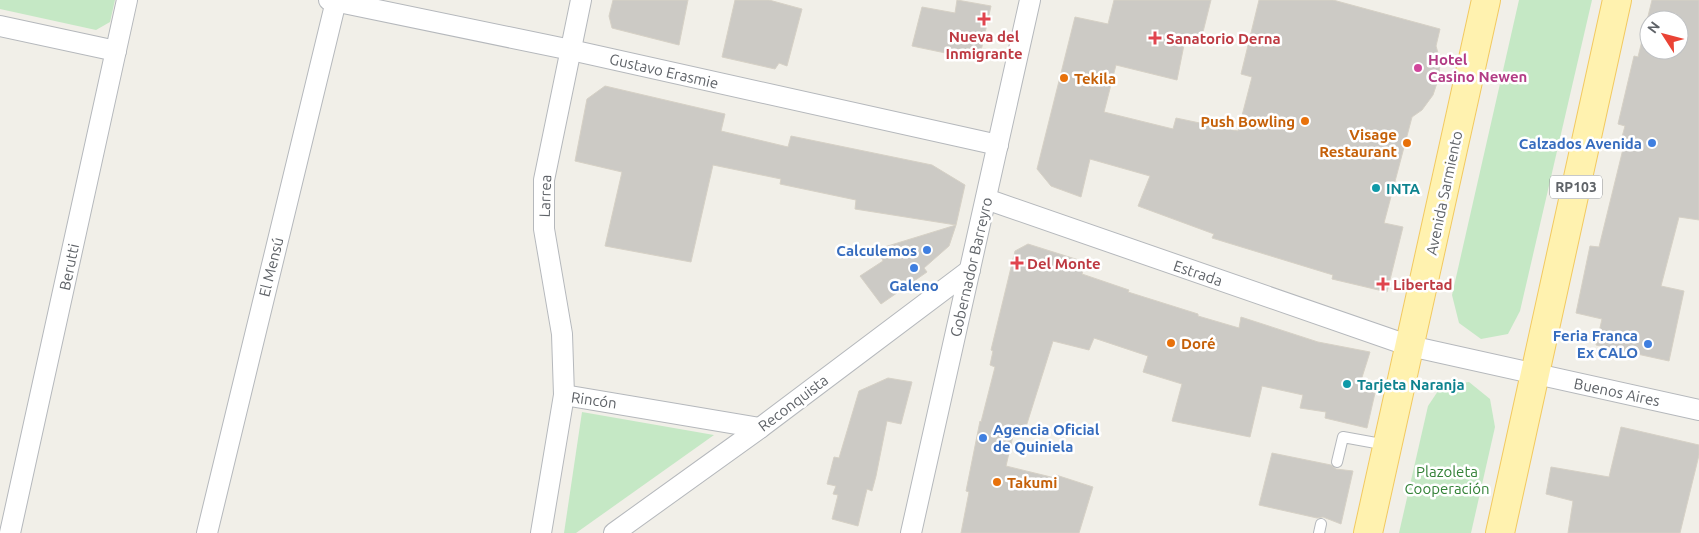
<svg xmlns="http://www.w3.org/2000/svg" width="1699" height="533" font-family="Ubuntu,sans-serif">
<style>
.green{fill:#c5e8c5}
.building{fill:#cccac5;stroke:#d6d1c6;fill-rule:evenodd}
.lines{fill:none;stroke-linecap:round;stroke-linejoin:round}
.lane-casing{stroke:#b5b8bc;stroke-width:12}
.street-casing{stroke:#b5b8bc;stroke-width:22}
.primary-casing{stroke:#f2c960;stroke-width:30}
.lane{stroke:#fff;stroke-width:10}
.street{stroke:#fff;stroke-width:20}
.primary{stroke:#fff2af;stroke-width:28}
.health-dot{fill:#e0444e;stroke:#fff;stroke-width:2}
.hotel-dot{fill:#d1479c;stroke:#fff;stroke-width:2}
.food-dot{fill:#e8710a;stroke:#fff;stroke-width:2}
.shop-dot{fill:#3f7fe0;stroke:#fff;stroke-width:2}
.culture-dot{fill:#0f9aa8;stroke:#fff;stroke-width:2}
.labels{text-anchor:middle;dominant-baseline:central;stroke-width:5;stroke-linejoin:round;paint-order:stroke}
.shield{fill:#fff;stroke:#8f9295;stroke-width:1}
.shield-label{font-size:14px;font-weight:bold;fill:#5f6368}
.health-label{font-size:15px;font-weight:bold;fill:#be3a42;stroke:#fff;text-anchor:start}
.hotel-label{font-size:15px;font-weight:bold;fill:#b23c85;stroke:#fff;text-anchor:start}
.street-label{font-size:15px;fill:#5f6368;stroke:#fff}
.food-label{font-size:15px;font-weight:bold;fill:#c56008;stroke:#fff;text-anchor:start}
.shop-label{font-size:15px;font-weight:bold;fill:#366cbe;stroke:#fff;text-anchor:end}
.culture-label{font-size:15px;font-weight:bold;fill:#0d838f;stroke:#fff;text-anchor:start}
.park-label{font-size:15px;fill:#348238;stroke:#fff}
</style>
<rect width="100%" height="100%" fill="#f1efe8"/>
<g class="green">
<path d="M0 0H115L110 22 96 30 0 9Z"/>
<path d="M1519 0H1592L1520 311 1508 334 1481 339 1459 323 1452 295Z"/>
<path d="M1469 382 1490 399 1495 427 1471 533H1399L1428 406 1442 385Z"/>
<path d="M582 412 714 435 576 533H564Z"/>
</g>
<g class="building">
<path d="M613 0H688L679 45 612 28 609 16Z"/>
<path d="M735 0H769L802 9 787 66 779 63 775 69 722 57Z"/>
<path d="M957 0 991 6 979 60 912 46 922 7 955 13Z"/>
<path d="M1114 0H1211L1201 40 1186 35 1177 80 1116 65 1104 112 1173 129 1176 118 1238 131 1252 77 1241 74 1259 0H1333L1440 29 1436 46 1440 60 1439 77 1433 95 1422 110 1412 117 1384 223 1403 227 1387 292 1332 279 1333 275 1212 238 1214 234 1138 206 1150 176 1090 159 1081 197 1051 186 1037 169 1075 17 1108 24Z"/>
<path d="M1652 0H1699V220L1679 217 1661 286 1684 291 1669 361 1596 345 1602 319 1576 313 1590 246 1599 247 1623 149 1619 148 1625 126 1618 124 1634 56 1638 57ZM1649 20H1679V50H1649Z"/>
<path d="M605 86 725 114 721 131 788 147 791 136 932 165 965 185 956 225 855 209 856 200 780 184 781 179 713 165 691 262 605 246 622 172 575 161 587 99Z"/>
<path d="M956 225 949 246 924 268 927 272 881 304 860 276 883 261 878 249Z"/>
<path d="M1028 244 1085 262 1082 274 1129 290 1128 292 1198 314V316L1239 328 1241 317 1318 342 1370 352 1358 390 1375 393 1367 428 1325 418 1326 412 1300 408 1303 395 1262 386 1250 437 1172 421 1182 384 1143 372 1148 356 1094 338 1089 350 1053 341 1025 430 1015 427 1006 466 1055 478 1056 475 1093 487 1079 533H961L969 492 966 491 980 421 981 422 995 367 990 365 993 351 991 350 1015 251Z"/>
<path d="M888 378 912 382 901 424 887 421 876 476 872 491 867 489 858 526 832 519 838 495 833 494 836 486 827 484 834 457 839 458 859 391Z"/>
<path d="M1621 427 1699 445V455L1680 533H1568L1573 501 1546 494 1551 467 1609 477Z"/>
<path d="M1272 453 1331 465 1336 469 1353 471 1341 524 1323 517 1317 518 1259 505Z"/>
</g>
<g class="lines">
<defs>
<g id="lane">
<path d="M1337 462 1343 437 1387 445"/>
<path d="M1319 533 1321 524"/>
</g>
<g id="street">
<path d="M329 0 571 50 998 145"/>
<path d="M0 26 116 51"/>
<path d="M986 199 1410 346 1699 410"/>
<path d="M564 395 562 334 544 229V180L581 0"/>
<path d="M10 533 127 0"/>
<path d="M207 533 336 1"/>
<path d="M541 533 564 395 760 428"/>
<path d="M614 533 760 428 970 270"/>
<path d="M911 533 1030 0"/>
</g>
<g id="primary">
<path d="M1368 533 1486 0"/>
<path d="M1500 533 1617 0"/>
</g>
</defs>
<use href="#lane" class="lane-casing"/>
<use href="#street" class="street-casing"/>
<use href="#primary" class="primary-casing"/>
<use href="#lane" class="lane"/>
<use href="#street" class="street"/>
<use href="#primary" class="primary"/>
</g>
<g class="health-dot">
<path d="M981.5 11.5h5v5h5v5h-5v5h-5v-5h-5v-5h5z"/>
<path d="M1152.5 30.5h5v5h5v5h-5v5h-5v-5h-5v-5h5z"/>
<path d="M1014.5 255.5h5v5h5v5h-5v5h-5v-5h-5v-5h5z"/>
<path d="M1380.5 276.5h5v5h5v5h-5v5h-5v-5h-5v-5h5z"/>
</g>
<circle class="hotel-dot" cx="1418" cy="68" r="5"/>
<g class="food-dot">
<circle cx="1064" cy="78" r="5"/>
<circle cx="1305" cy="121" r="5"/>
<circle cx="1407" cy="143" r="5"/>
<circle cx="1171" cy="343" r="5"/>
<circle cx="997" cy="482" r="5"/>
</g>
<g class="shop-dot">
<circle cx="1652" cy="143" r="5"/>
<circle cx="927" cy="250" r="5"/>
<circle cx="914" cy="268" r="5"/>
<circle cx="1648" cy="344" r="5"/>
<circle cx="983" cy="438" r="5"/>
</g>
<g class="culture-dot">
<circle cx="1376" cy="188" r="5"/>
<circle cx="1347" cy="384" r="5"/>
</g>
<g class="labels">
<rect class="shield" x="1550" y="175.5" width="52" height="23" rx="4"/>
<g class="shield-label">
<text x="1576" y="187">RP103</text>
</g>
<g class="health-label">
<text x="984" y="36" text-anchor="middle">Nueva del<tspan x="984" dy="17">Inmigrante</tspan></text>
<text x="1166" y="38">Sanatorio Derna</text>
<text x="1027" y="263">Del Monte</text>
<text x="1393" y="284">Libertad</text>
</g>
<g class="hotel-label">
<text x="1428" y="59">Hotel<tspan x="1428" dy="17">Casino Newen</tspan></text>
</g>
<g class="street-label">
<text transform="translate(664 71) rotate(13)">Gustavo Erasmie</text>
<text transform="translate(1444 193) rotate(-78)">Avenida Sarmiento</text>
<text transform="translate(545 196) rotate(-88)">Larrea</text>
<text transform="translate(69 267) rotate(-78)">Berutti</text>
<text transform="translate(271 267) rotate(-76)">El Mensú</text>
<text transform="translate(971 267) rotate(-77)">Gobernador Barreyro</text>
<text transform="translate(1198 273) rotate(19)">Estrada</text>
<text transform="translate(1617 392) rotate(12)">Buenos Aires</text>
<text transform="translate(594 400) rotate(8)">Rincón</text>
<text transform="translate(793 403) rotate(-37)">Reconquista</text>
</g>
<g class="food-label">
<text x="1074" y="78">Tekila</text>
<text x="1295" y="121" text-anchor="end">Push Bowling</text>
<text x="1397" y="134" text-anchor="end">Visage<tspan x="1397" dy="17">Restaurant</tspan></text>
<text x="1181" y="343">Doré</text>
<text x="1007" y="482">Takumi</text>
</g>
<g class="shop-label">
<text x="1642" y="143">Calzados Avenida</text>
<text x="917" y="250">Calculemos</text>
<text x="914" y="285" text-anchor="middle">Galeno</text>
<text x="1638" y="335">Feria Franca<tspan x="1638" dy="17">Ex CALO</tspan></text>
<text x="993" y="429" text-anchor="start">Agencia Oficial<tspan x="993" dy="17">de Quiniela</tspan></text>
</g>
<g class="culture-label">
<text x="1386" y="188">INTA</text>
<text x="1357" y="384">Tarjeta Naranja</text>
</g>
<g class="park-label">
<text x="1447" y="471">Plazoleta<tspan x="1447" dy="17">Cooperación</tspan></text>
</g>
</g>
<g transform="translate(1664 35) rotate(306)"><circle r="24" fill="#ffffff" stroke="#bfc1c3"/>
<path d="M0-4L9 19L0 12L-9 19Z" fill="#ea4335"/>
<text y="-8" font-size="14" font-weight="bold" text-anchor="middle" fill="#5f6368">N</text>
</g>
</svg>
